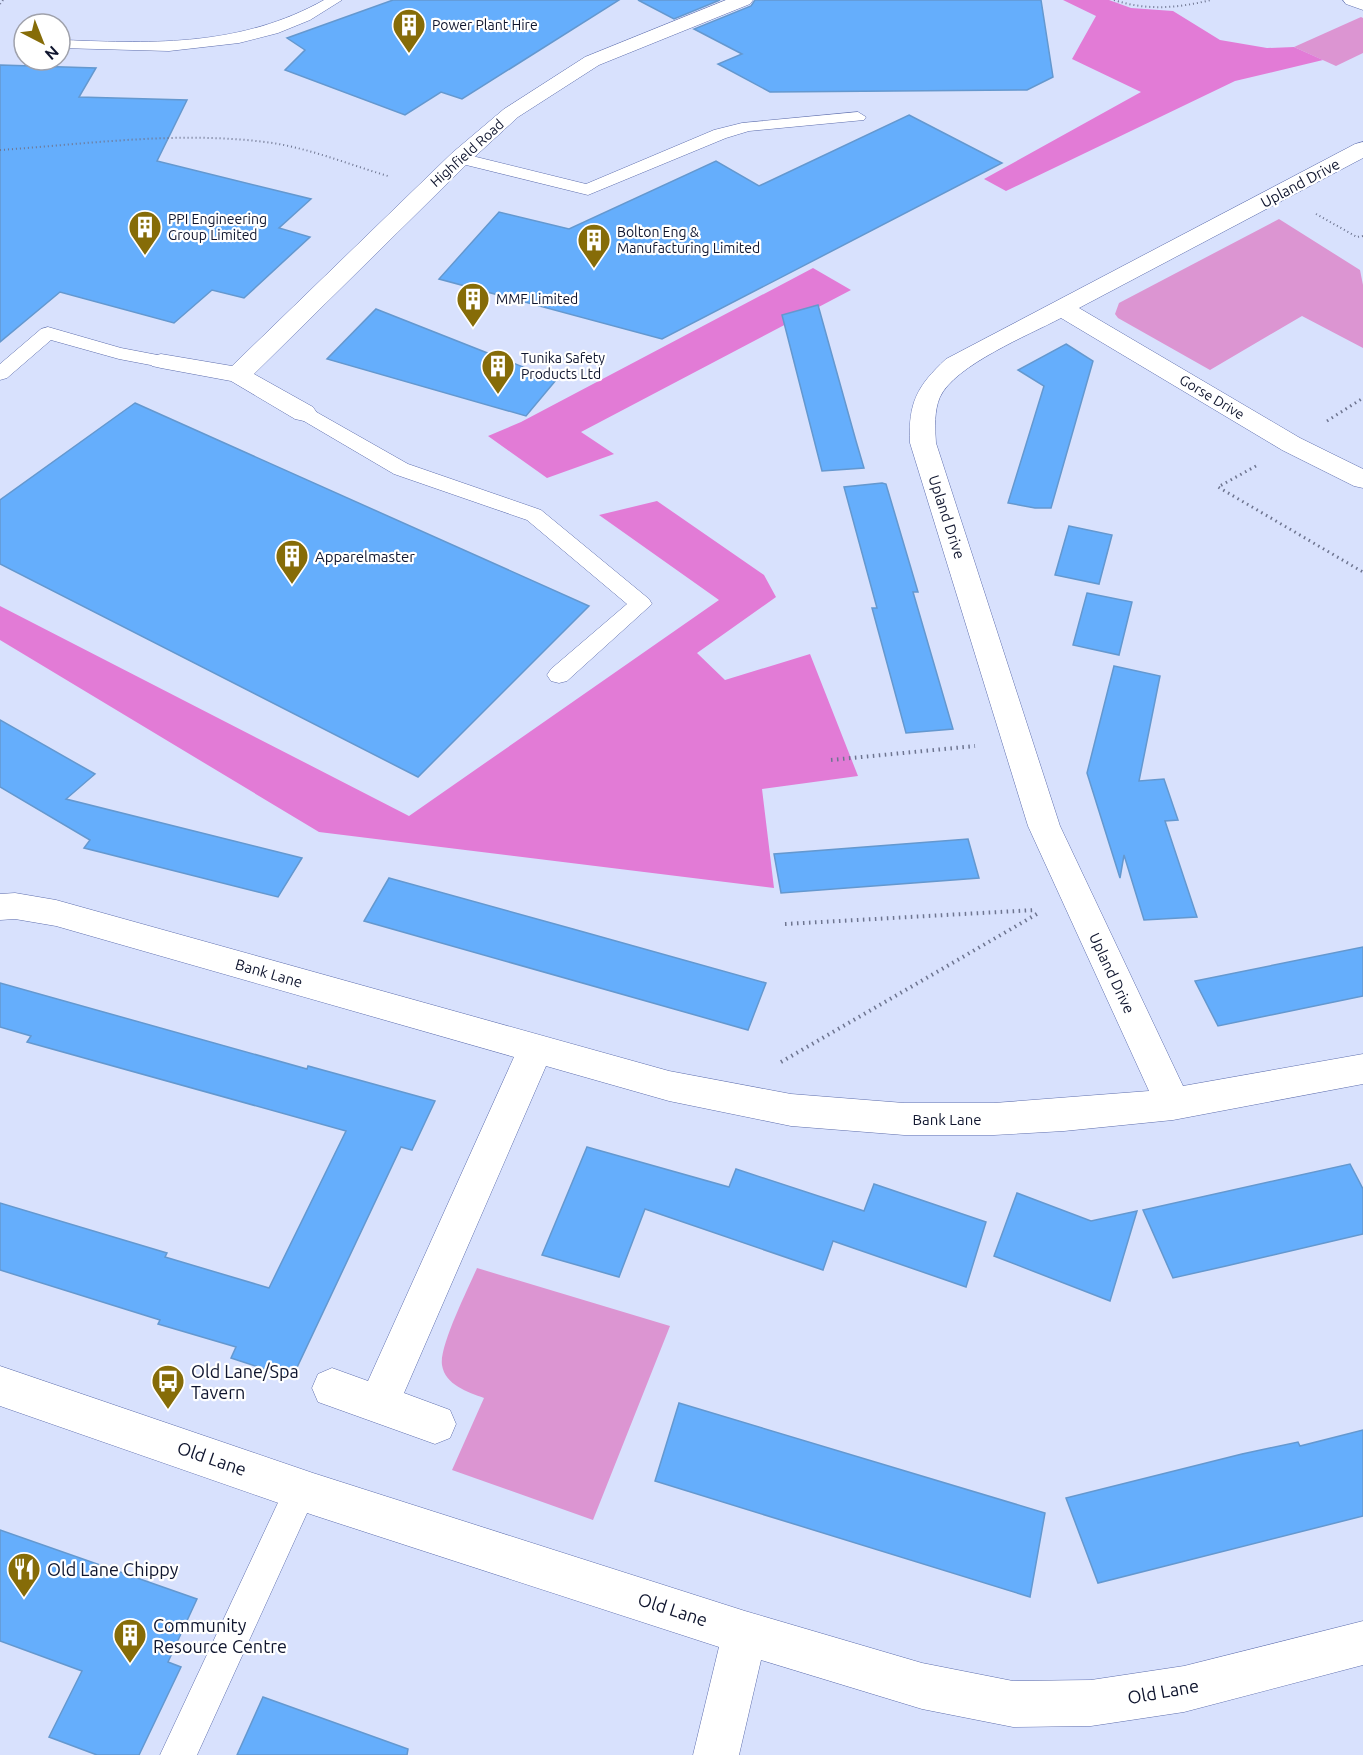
<svg xmlns="http://www.w3.org/2000/svg" width="1363" height="1755" font-family="Ubuntu,sans-serif">
<style>
.green{fill:#dc95d2}
.forest{fill:#e27bd6}
.building{fill:#65aefc;stroke:#6498cf;stroke-width:1.5}
.lines{fill:none;stroke-linecap:round;stroke-linejoin:round}
.lane-casing{stroke:#5e6ead;stroke-width:1}
.street-casing{stroke:#5e6ead;stroke-width:1}
.path-far2{stroke:#6e7590;stroke-width:2;stroke-dasharray:1 3;stroke-linecap:butt}
.path-far1{stroke:#6e7590;stroke-width:3;stroke-dasharray:1.5 4;stroke-linecap:butt}
.path{stroke:#6e7590;stroke-width:4;stroke-dasharray:1.5 4.5;stroke-linecap:butt}
.lane{fill:#fff;fill-rule:evenodd}
.street{fill:#fff;fill-rule:evenodd}
.labels{text-anchor:middle;dominant-baseline:central;stroke-width:4.5;stroke-linejoin:round;paint-order:stroke}
.far-poi-label{font-size:14px;fill:#0f152e;stroke:#fff;text-anchor:start}
.far-street-label{font-size:14px;fill:#0f152e;stroke:#fff}
.street-label{font-size:15px;fill:#0f152e;stroke:#fff}
.poi-label{font-size:15px;fill:#0f152e;stroke:#fff;text-anchor:start}
.near-poi-label{font-size:18px;fill:#0f152e;stroke:#fff;text-anchor:start}
.near-street-label{font-size:18px;fill:#0f152e;stroke:#fff}
</style>
<rect width="100%" height="100%" fill="#d8e1fd"/>
<g class="green">
<path d="M1361 17 1363 18V53L1336 66 1294 47Z"/>
<path d="M1279 219 1360 270 1363 285V348L1302 316 1210 370 1118 318 1115 314 1119 303Z"/>
<path d="M477 1268 670 1326 593 1520 452 1470 484 1398C468 1392 445 1385 442 1365 439 1346 469 1287 477 1268Z"/>
</g>
<g class="forest">
<path d="M1063 0H1109L1131 8 1173 11 1220 40 1267 48 1294 47 1323 60 1235 81 1006 191 984 179 1141 92 1072 59 1096 16Z"/>
<path d="M813 268 851 290 581 432 614 454 547 478 488 436 521 422Z"/>
<path d="M657 501 764 575 776 597 697 653 725 680 810 654 858 776 762 789 774 888 319 832 0 640V606L409 816 719 600 599 515Z"/>
</g>
<g class="building">
<path d="M393 0H619L462 99 441 92 405 115 285 70 305 50 287 38Z"/>
<path d="M638 0H720L674 19Z"/>
<path d="M755 0H1041L1053 77 1027 90 770 92 718 64 742 54 694 29 751 6Z"/>
<path d="M0 65 96 68 79 97 187 100 157 161 311 199 279 228 310 237 244 298 212 290 174 323 60 292 0 342Z"/>
<path d="M909 115 1002 163 662 339 439 279 499 212 569 229 716 161 759 186Z"/>
<path d="M818 305 856 441 864 468 822 471 782 315Z"/>
<path d="M376 309 556 380 526 416 327 359Z"/>
<path d="M1066 344 1093 361 1051 508H1035L1008 503 1044 386 1018 370Z"/>
<path d="M135 403 589 606 418 777 0 564V500Z"/>
<path d="M882 483 886 484 918 592H913L953 729 906 733 872 608H877L844 487Z"/>
<path d="M1069 526 1112 535 1099 584 1055 575Z"/>
<path d="M1087 593 1132 602 1119 655 1073 645Z"/>
<path d="M1114 666 1160 676 1139 781 1164 779 1178 820 1165 821 1197 917 1144 920 1124 855 1120 878 1087 773Z"/>
<path d="M0 720 95 774 66 799 302 858 278 897 84 848 90 840 0 787Z"/>
<path d="M968 839 979 878 781 893 774 854Z"/>
<path d="M389 878 573 929 766 983 748 1030 364 921Z"/>
<path d="M1363 947V996L1266 1016 1218 1026 1195 981Z"/>
<path d="M0 983 307 1069 308 1066 435 1101 412 1150 401 1147 292 1378 231 1358 236 1347 158 1324 160 1320 0 1270V1203L167 1253 165 1257 269 1288 346 1131 27 1042 31 1036 0 1027Z"/>
<path d="M587 1147 729 1187 736 1169 864 1211 874 1184 986 1222 966 1287 833 1241 823 1270 645 1209 619 1277 542 1255Z"/>
<path d="M1350 1164 1363 1189V1234L1226 1266 1173 1278 1143 1210Z"/>
<path d="M1017 1193 1091 1221 1137 1211 1110 1301 994 1256Z"/>
<path d="M679 1403 1045 1513 1030 1597 655 1481Z"/>
<path d="M1363 1430V1516L1098 1583 1066 1498 1242 1454 1298 1442 1300 1446Z"/>
<path d="M0 1530 197 1599 168 1662 181 1667 139 1755H97L49 1737 82 1671 0 1641Z"/>
<path d="M263 1697 408 1749 407 1755H237Z"/>
</g>
<g class="lines">
<defs>
<g id="lane">
<path d="M324 0H342L310 20 278 33 239 43 169 51 60 48V42L65 40C156 44 242 46 324 0Z"/>
<path d="M858 112 866 117 864 120 749 131 726 138 588 195 454 162 452 158 460 153 586 184 714 130 742 123Z"/>
<path d="M48 327 121 348 168 357 171 361 168 365 161 367 119 359 51 340 7 378 0 380V364L41 329Z"/>
<path d="M304 407 311 409 408 464 541 510 649 599 652 604 567 681 559 683 551 681 547 675 551 669 627 604 527 520 394 474 297 417 294 413 297 409Z"/>
<path d="M302 1473 314 1477 318 1489 197 1755H160L290 1477Z"/>
</g>
<g id="street">
<path d="M726 0H753L750 4 599 65 518 117 468 163 254 374 313 407 317 413 313 419 304 421 295 419 231 381 161 368 152 366 149 361 152 356 161 354 232 366 452 153 504 109 585 57Z"/>
<path d="M1343 0H1363V10L1346 4Z"/>
<path d="M1363 142V158L1079 308 1300 438 1363 469V488L1354 486 1282 450 1061 318C1029 335 955 365 940 397 934 411 935 427 936 443L1060 826 1183 1086 1363 1054V1084L1173 1120 1064 1131 994 1135H904L791 1126 669 1101 546 1066 404 1393 450 1410 456 1424 450 1438 435 1444 318 1402 312 1388 318 1374 332 1368 368 1381 514 1057 56 926 15 919 0 920V894L15 893 56 900 669 1071 791 1094 904 1103H994L1149 1091 1028 826 910 443C908 403 917 386 946 359L1355 144Z"/>
<path d="M0 1366 313 1473 745 1611 922 1663 1013 1681 1091 1680 1184 1666 1363 1621V1665L1184 1712 1091 1726 1013 1727 922 1709 761 1660 739 1755H693L719 1647 313 1515 0 1406Z"/>
</g>
</defs>
<use href="#lane" class="lane-casing"/>
<use href="#street" class="street-casing"/>
<g class="path-far2">
<path d="M1114 0C1147 11 1178 8 1211 0"/>
<path d="M0 4 3 0"/>
<path d="M0 150C88 144 177 131 265 142 307 147 347 164 388 176"/>
<path d="M1316 214 1357 237 1363 236"/>
</g>
<g class="path-far1">
<path d="M1327 421 1363 398"/>
<path d="M1256 466 1218 487 1363 572"/>
</g>
<g class="path">
<path d="M831 760 975 746"/>
<path d="M785 924 1035 910"/>
<path d="M781 1062 1037 914"/>
</g>
<use href="#lane" class="lane"/>
<use href="#street" class="street"/>
</g>
<defs>
<symbol id="building-pin" viewBox="-11 -11 22 30"><path d="M0 17L-7.5 6A9.5 9.5 0 1 1 7.5 6Z" fill="#866c08" stroke="#fff"/><path d="M-4-6H4V6H1V3H-1V6H-4ZM-2.5-4.3h1.7v1.8h-1.7ZM.8-4.3h1.7v1.8H.8ZM-2.5-1h1.7V.8h-1.7ZM.8-1h1.7V.8H.8Z" fill="#fff"/></symbol>
<symbol id="bus-pin" viewBox="-11 -11 22 30"><path d="M0 17L-7.5 6A9.5 9.5 0 1 1 7.5 6Z" fill="#866c08" stroke="#fff"/><path d="M-5-6H5V4H4V6H2V4H-2V6H-4V4H-5ZM-3.5-4V0h7V-4ZM-3.5 1.2v1.5H-2V1.2ZM2 1.2v1.5H3.5V1.2Z" fill="#fff"/></symbol>
<symbol id="restaurant-pin" viewBox="-11 -11 22 30"><path d="M0 17L-7.5 6A9.5 9.5 0 1 1 7.5 6Z" fill="#866c08" stroke="#fff"/><path d="M-5-6h1v4h1v-4h1v4h1v-4h1v5L-1.5 .5V6h-2V.5L-5-1ZM5-6V6H3V1.5H1.5Q1.5-4 5-6Z" fill="#fff"/></symbol>
</defs>
<g fill-rule="evenodd">
<use href="#building-pin" x="390" y="6" width="38" height="52"/>
<use href="#building-pin" x="126" y="208" width="38" height="52"/>
<use href="#building-pin" x="575" y="221" width="38" height="52"/>
<use href="#building-pin" x="454" y="280" width="38" height="52"/>
<use href="#building-pin" x="479" y="347" width="38" height="52"/>
<use href="#building-pin" x="273" y="537" width="38" height="52"/>
<use href="#bus-pin" x="149" y="1362" width="38" height="52"/>
<use href="#restaurant-pin" x="5" y="1550" width="38" height="52"/>
<use href="#building-pin" x="111" y="1616" width="38" height="52"/>
</g>
<g class="labels">
<g class="far-poi-label">
<text x="432" y="25">Power Plant Hire</text>
<text x="168" y="219">PPI Engineering<tspan x="168" dy="16">Group Limited</tspan></text>
<text x="617" y="232">Bolton Eng &amp;<tspan x="617" dy="16">Manufacturing Limited</tspan></text>
<text x="496" y="299">MMF Limited</text>
<text x="521" y="358">Tunika Safety<tspan x="521" dy="16">Products Ltd</tspan></text>
</g>
<g class="far-street-label">
<text transform="translate(467 153) rotate(-42)">Highfield Road</text>
<text transform="translate(1212 397) rotate(31)">Gorse Drive</text>
</g>
<g class="street-label">
<text transform="translate(1300 183) rotate(-28)">Upland Drive</text>
<text transform="translate(947 517) rotate(72)">Upland Drive</text>
<text transform="translate(269 973) rotate(16)">Bank Lane</text>
<text transform="translate(1112 973) rotate(65)">Upland Drive</text>
<text x="947" y="1119">Bank Lane</text>
</g>
<g class="poi-label">
<text x="315" y="556">Apparelmaster</text>
</g>
<g class="near-poi-label">
<text x="191" y="1371">Old Lane/Spa<tspan x="191" dy="21">Tavern</tspan></text>
<text x="47" y="1569">Old Lane Chippy</text>
<text x="153" y="1625">Community<tspan x="153" dy="21">Resource Centre</tspan></text>
</g>
<g class="near-street-label">
<text transform="translate(212 1458) rotate(19)">Old Lane</text>
<text transform="translate(673 1609) rotate(18)">Old Lane</text>
<text transform="translate(1163 1691) rotate(-10)">Old Lane</text>
</g>
</g>
<g transform="translate(42 42) rotate(138)"><circle r="28" fill="#ffffff" stroke="#9fa1ab" stroke-width="1.5"/>
<path d="M0-4.5L10 22L0 15L-10 22Z" fill="#866c08"/>
<text y="-9" font-size="16" font-weight="bold" text-anchor="middle" fill="#0f152e">N</text>
</g>
</svg>
